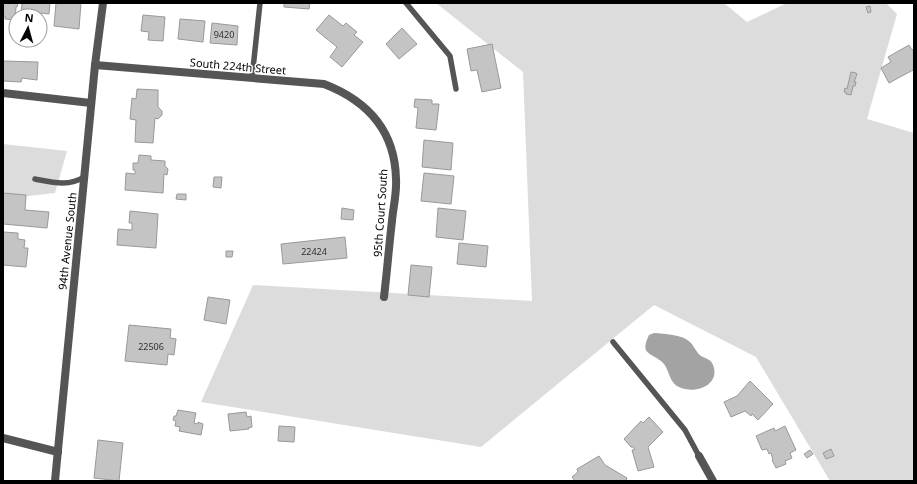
<svg xmlns="http://www.w3.org/2000/svg" width="917" height="484" font-family="'Noto Sans',sans-serif">
<style>
.green{fill:#dcdcdc}
.water{fill:#a3a3a3}
.building{fill:#c4c4c4;stroke:#999}
.lines{fill:none;stroke-linecap:round;stroke-linejoin:round}
.service{stroke:#555;stroke-width:5.5}
.minor{stroke:#555;stroke-width:8}
.labels{text-anchor:middle;dominant-baseline:central;stroke-width:3;stroke-linejoin:round;paint-order:stroke}
.number-label{font-size:9px;fill:#313131}
.street-label{font-size:11px;fill:#000;stroke:#fff}
</style>
<rect width="100%" height="100%" fill="#fff"/>
<g class="green">
<path d="M436 3H724L747 22 787 3H886L897 14 867 119 914 133V481H830L756 357 654 305 481 447 201 402 253 285 532 301 523 72Z"/>
<path d="M3 144 67 151 55 193 3 199Z"/>
</g>
<path class="water" d="M654 333C665 334 681 334 690 342 694 346 696 352 701 356 706 359 711 359 713 365 721 385 695 395 679 387 668 382 670 368 661 361 649 352 640 354 649 335Z"/>
<g class="building">
<path d="M3 3H18L17 7H16L15 20 5 19V16H3Z"/>
<path d="M22 3H50L49 14 41 13 40 22V16H21Z"/>
<path d="M56 3H81L79 29 54 26Z"/>
<path d="M284 3H310L309 9 284 7Z"/>
<path d="M870 6 871 12 868 13 866 7Z"/>
<path d="M143 15 165 17 163 41 148 40 149 32 141 31Z"/>
<path d="M329 15 343 26 346 23 357 32 354 35 363 42 342 67 330 57 337 47 316 30Z"/>
<path d="M180 19 205 21 203 42 178 39Z"/>
<path d="M212 23 238 26 237 45 210 43Z"/>
<path d="M402 28 417 44 399 59 386 44Z"/>
<path d="M492 44 501 88 482 92 477 70 471 71 467 49Z"/>
<path d="M909 45 912 50 914 49V72L913 70 889 83 881 68 891 62 888 57Z"/>
<path d="M3 61 38 62 37 80 22 78 21 82 3 81Z"/>
<path d="M851 72 856 73 857 74 854 82H856L855 86H853L851 95 846 94V92H844L845 88 847 89Z"/>
<path d="M137 89 158 90V107L162 111V115L158 119 155 118 153 143 135 142 136 120 130 119 132 98 136 99Z"/>
<path d="M415 99 432 100V104H439L436 130 416 128 418 108 414 107Z"/>
<path d="M424 140 453 143 451 170 422 167Z"/>
<path d="M139 155 151 156V160L165 161V166L168 169 167 175 164 174 163 193 125 190 126 173 135 174V170H133V163H138Z"/>
<path d="M424 173 454 176 451 204 421 201Z"/>
<path d="M214 177H222L221 188 213 187Z"/>
<path d="M3 193 26 195 25 210 49 212 47 228 3 224Z"/>
<path d="M177 194H186V200L176 199Z"/>
<path d="M342 208 354 210 353 220 341 219Z"/>
<path d="M438 208 466 211 463 240 436 237Z"/>
<path d="M130 211 158 214 156 248 117 245 118 229 132 230V223H129Z"/>
<path d="M3 232 18 233V239L25 240 24 248H28L26 267 3 265Z"/>
<path d="M345 237 347 258 283 264 281 244Z"/>
<path d="M459 243 488 246 486 267 457 264Z"/>
<path d="M226 251H233L232 257H226Z"/>
<path d="M411 265 432 267 429 297 408 295Z"/>
<path d="M208 297 230 300 226 324 204 320Z"/>
<path d="M129 325 171 329 170 338 176 339 174 355 168 354 167 365 125 361Z"/>
<path d="M750 381 773 404 758 420 752 414 751 416 745 411 731 417 724 402 737 396Z"/>
<path d="M178 410 196 413 194 423 198 424V422L203 424 201 435 179 431 180 427 175 426 176 421 173 420 174 416H176Z"/>
<path d="M246 412 247 417 251 416 252 427 248 428 249 429 230 431 228 414Z"/>
<path d="M649 417 663 432 648 447 654 467 638 471 632 450H634V447H631L624 439 641 421 643 423Z"/>
<path d="M279 426 295 427 294 442 278 441Z"/>
<path d="M785 426 796 450 790 453 792 458 785 461 786 464 776 468 772 460H773L771 453 769 454 767 449 762 450 756 436 774 428 775 431Z"/>
<path d="M98 440 123 443 119 481 94 478Z"/>
<path d="M831 449 834 456 826 459 823 453Z"/>
<path d="M810 450 813 454 807 458 804 454Z"/>
<path d="M599 456 605 465 627 478 626 481H575L572 477 578 472 577 469Z"/>
</g>
<g class="lines">
<g class="service">
<path d="M406 3 450 56 456 89"/>
<path d="M252 78 260 3"/>
<path d="M35 179C51 182 69 187 84 177"/>
<path d="M613 342 685 430 699 456"/>
</g>
<g class="minor">
<path d="M95 65 324 84C368 101 395 131 396 179 397 193 393 208 392 221 389 246 387 272 384 297"/>
<path d="M3 93 91 103"/>
<path d="M3 438 58 452"/>
<path d="M699 456 713 481"/>
<path d="M55 481 95 65 103 3"/>
</g>
</g>
<g class="labels">
<g class="number-label">
<text x="224" y="34">9420</text>
<text x="314" y="251">22424</text>
<text x="151" y="346">22506</text>
</g>
<g class="street-label">
<text transform="translate(238 66) rotate(5)">South 224th Street</text>
<text transform="translate(380 213) rotate(-86)">95th Court South</text>
<text transform="translate(67 241) rotate(-84)">94th Avenue South</text>
</g>
</g>
<rect width="917" height="484" fill="none" stroke="#000000" stroke-width="8"/>
<g transform="translate(28 28) rotate(6)"><circle r="19" fill="#ffffff" stroke="#999999"/>
<path d="M0-3L7 15L0 10L-7 15Z" fill="#000000"/>
<text y="-6" font-size="11" font-weight="bold" text-anchor="middle" fill="#000000">N</text>
</g>
</svg>
